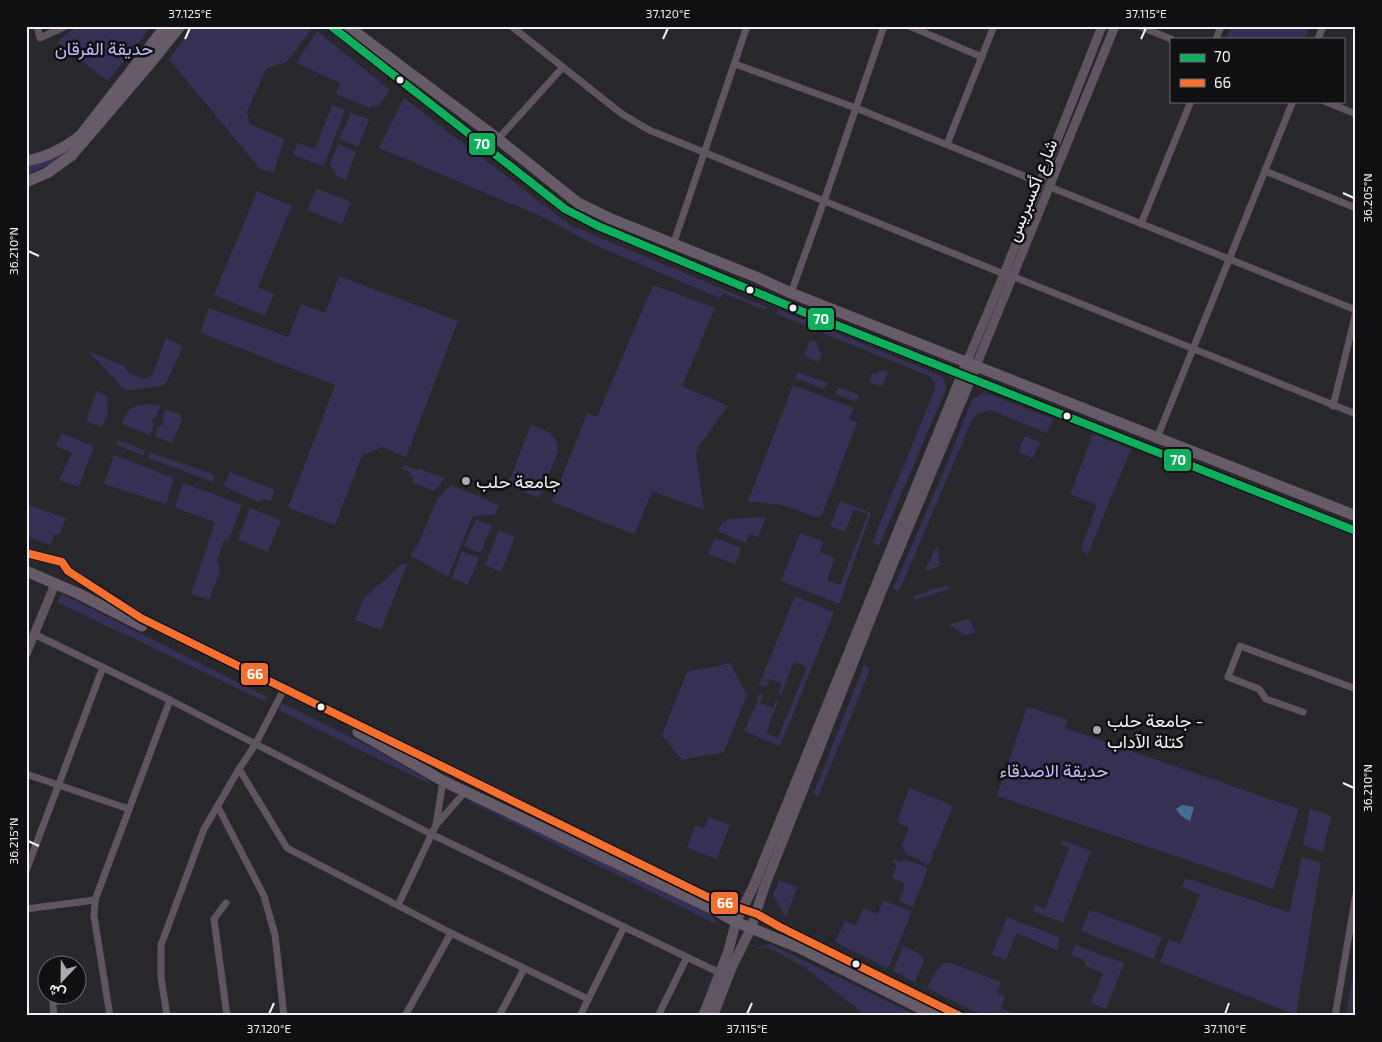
<svg xmlns="http://www.w3.org/2000/svg" width="1382" height="1042" font-family="'Exo 2',Vazirmatn,sans-serif">
<style>
.green{fill:#363055}
.water{fill:#406e95}
.lines{fill:none;stroke-linecap:round;stroke-linejoin:round}
.minor{stroke:#5f545f;stroke-width:7}
.tertiary{stroke:#5f545f;stroke-width:9}
.secondary{stroke:#615562;stroke-width:10}
.primary{stroke:#685b69;stroke-width:11}
.bus-1-casing{stroke:#100f12;stroke-width:11}
.bus-2-casing{stroke:#100f12;stroke-width:11}
.bus-1{stroke:#0daf5c;stroke-width:8}
.bus-2{stroke:#f46f30;stroke-width:8}
.ticks{fill:none;stroke:#f1f1f6;stroke-width:2}
.bus-dot{fill:#f1f1f6;stroke:#100f12;stroke-width:2}
.poi-dot{fill:#aaaaaf;stroke:#100f12;stroke-width:2}
.labels{text-anchor:middle;dominant-baseline:central;stroke-width:5;stroke-linejoin:round;paint-order:stroke}
.park-label{font-size:18px;fill:#c4bcfe;stroke:#100f12}
.street-label{font-size:18px;fill:#f1f1f6;stroke:#100f12}
.poi-label{font-size:18px;fill:#f1f1f6;stroke:#100f12;text-anchor:start}
.line-badge{stroke:#100f12;stroke-width:2}
.badge-label{font-size:14px;text-anchor:middle;font-weight:bold;fill:#fff}
.neatline{fill:none;stroke:#f1f1f6;stroke-width:2}
.ticks-label{font-size:12px;text-anchor:middle;fill:#f1f1f6}
</style>
<rect width="100%" height="100%" fill="#27272c"/>
<g class="green">
<path d="M77 26H152L108 81 57 42Z"/>
<path d="M194 26 313 27 287 62 266 69 247 112 250 124 284 139 274 172 260 169 169 59Z"/>
<path d="M1231 26H1310L1305 39H1226Z"/>
<path d="M317 31 390 90 378 107 372 105 370 108 336 94 340 83 296 63Z"/>
<path d="M404 98 570 225 766 307 765 310 723 293 720 298 592 244 545 218 379 148Z"/>
<path d="M332 105 345 110 324 166 293 155 297 143 315 149Z"/>
<path d="M351 112 369 120 358 147 339 139Z"/>
<path d="M338 144 356 152 346 180 337 177 330 164Z"/>
<path d="M70 151 49 165 26 175V166L55 158Z"/>
<path d="M316 188 351 202 342 224 308 210Z"/>
<path d="M257 191 292 206 258 287 274 294 265 316 214 295Z"/>
<path d="M339 276 458 321 406 457 382 447 366 454 363 453 335 525 288 508 335 385 200 333 209 308 288 337 301 304 325 313Z"/>
<path d="M653 285 715 308 682 386 728 406 698 447 696 456 704 510 654 492 651 494 636 530 634 533H631L552 502 587 413 597 417Z"/>
<path d="M778 309 942 376 947 387 879 546 872 543 935 389V382L929 376 776 314Z"/>
<path d="M166 338 183 346 165 385 126 391 88 351 125 366 127 372 144 379 152 376Z"/>
<path d="M810 340 817 342 819 351 822 353 819 362 804 356Z"/>
<path d="M883 370 888 372 882 387 869 382 872 373 875 374Z"/>
<path d="M798 372 828 383 824 389 794 378Z"/>
<path d="M793 385 854 408 849 419 857 423 822 515 816 517 782 505 748 501Z"/>
<path d="M839 387 859 395 857 402 835 394Z"/>
<path d="M96 391 107 396 108 413 102 427 86 421Z"/>
<path d="M984 392 1053 419 1047 433 990 410 977 414 972 420 900 589 898 591 893 589 949 459 971 401Z"/>
<path d="M150 404 161 406 156 417 152 420 154 426 150 435 122 424C128 406 133 407 150 404Z"/>
<path d="M165 409 180 414 182 420 172 443 154 436 158 427 163 424 164 422 162 418Z"/>
<path d="M531 424C545 431 559 434 558 452L539 498 508 485Z"/>
<path d="M61 433 94 446 79 487 59 480 72 453 56 446Z"/>
<path d="M1093 434 1131 449 1087 556 1081 548 1097 505 1070 494Z"/>
<path d="M1025 436 1040 442 1033 458 1018 452Z"/>
<path d="M118 440 145 451 144 456 116 445Z"/>
<path d="M150 452 215 475 213 482 148 458Z"/>
<path d="M114 455 174 478 166 504 104 484Z"/>
<path d="M404 465 417 470 419 469 445 478 434 491 412 483 414 478 409 476 410 472 402 469Z"/>
<path d="M230 472 275 490 271 500 270 501 264 499 258 502 224 486Z"/>
<path d="M183 483 242 505 228 542 224 540 217 561 220 572 209 600 191 594 215 522 175 508Z"/>
<path d="M451 485 499 505 495 514 473 516 448 577 410 555 417 546 438 498Z"/>
<path d="M840 501 871 513 839 604 781 581 800 533 823 542 820 552 835 558 827 580 840 585 868 514 854 509 845 532 830 526Z"/>
<path d="M29 505 66 518 60 534 54 535 52 542 49 544 26 536V512Z"/>
<path d="M250 508 281 520 268 552 238 540Z"/>
<path d="M766 517 758 537 749 534 745 543 718 531 721 524 728 519Z"/>
<path d="M476 519 492 526 480 553 464 546Z"/>
<path d="M499 530 515 537 501 572 485 565Z"/>
<path d="M715 538 741 548 735 564 708 554Z"/>
<path d="M937 545 940 566 924 572Z"/>
<path d="M462 551 479 558 468 585 452 578Z"/>
<path d="M403 563 407 565 381 630 355 620 364 598Z"/>
<path d="M948 585 949 589 915 600 913 596Z"/>
<path d="M62 594 267 697 266 702 57 602Z"/>
<path d="M795 596 834 612 780 746 744 731 758 700 757 699 759 694 763 695 760 703 773 708 776 700 778 701 766 733 778 738 807 667 794 662 781 695 778 694 782 684 770 679 766 687 759 685Z"/>
<path d="M969 619 976 632 965 635 948 624Z"/>
<path d="M730 663 747 695 724 752 682 760 662 735 687 672Z"/>
<path d="M864 665 869 668V672L819 795H813Z"/>
<path d="M282 703 367 745 427 779 430 784 278 710Z"/>
<path d="M1027 707 1068 720 1065 728 1299 809 1273 889 997 796Z"/>
<path d="M909 788 950 804 952 808 929 865 906 854 902 845 909 828 897 822Z"/>
<path d="M468 801H471L706 911 714 918 718 925Z"/>
<path d="M1310 809 1331 816 1323 852 1303 845Z"/>
<path d="M709 817 730 825 717 859 687 848 695 825 704 828Z"/>
<path d="M1062 840 1091 851 1063 923 1033 911 1035 905 1045 909 1069 848 1060 844Z"/>
<path d="M1302 857 1321 863 1296 1015 1160 962 1169 940 1180 944 1200 895 1182 887 1185 878 1289 912Z"/>
<path d="M893 859 902 863 904 859 928 868 913 907 899 901 905 885 902 882 892 878 897 865 892 862Z"/>
<path d="M779 880 797 887 786 918 773 895Z"/>
<path d="M883 900 910 911 911 915 888 968 835 942 845 921 856 925 863 908 878 914Z"/>
<path d="M1090 910 1162 937 1153 959 1081 931Z"/>
<path d="M1007 917 1059 937 1058 951 1017 933 1006 960 992 955Z"/>
<path d="M770 944 918 1016H867L803 966 767 947 751 950Z"/>
<path d="M1075 945 1124 963 1106 1009 1091 1003 1103 973 1085 966 1086 961 1071 955Z"/>
<path d="M903 946 916 952 923 958V963L915 982 893 971Z"/>
<path d="M1356 957V1016H1346Z"/>
<path d="M944 963H951L1001 982 997 993 1005 997 1000 1008 1019 1016H984L927 988 935 973Z"/>
</g>
<path class="water" d="M1182 805 1194 807 1190 821C1183 818 1180 815 1176 809Z"/>
<g class="lines">
<g class="minor">
<path d="M37 26 40 38 66 26"/>
<path d="M511 26 622 114 649 130 1004 274"/>
<path d="M909 26 982 57"/>
<path d="M1139 26 1171 39"/>
<path d="M1216 39 1221 26"/>
<path d="M1318 39 1323 26"/>
<path d="M735 64 856 108 1039 182"/>
<path d="M1324 101 1356 114"/>
<path d="M498 139 563 67"/>
<path d="M947 144 994 26"/>
<path d="M1265 171 1356 208"/>
<path d="M1050 187 1356 310"/>
<path d="M1141 224 1191 101"/>
<path d="M673 245 747 26"/>
<path d="M1014 277 1356 414"/>
<path d="M791 293 824 201 884 26"/>
<path d="M1333 406 1356 312"/>
<path d="M1157 438 1293 101"/>
<path d="M34 634 170 700 431 834 720 973"/>
<path d="M1303 712 1266 699 1259 689 1228 677 1240 646 1356 689"/>
<path d="M239 769 287 848 451 933 588 999"/>
<path d="M26 774 129 809"/>
<path d="M443 781 436 825 465 792"/>
<path d="M218 807 264 896 275 935 284 1016"/>
<path d="M26 871 103 667"/>
<path d="M226 903 214 919 227 1016"/>
<path d="M398 905 436 825"/>
<path d="M26 909 95 900"/>
<path d="M52 994 54 1016"/>
<path d="M110 1016 94 916 95 900 170 700"/>
<path d="M167 1016 161 977V945L204 829 239 769 255 745 281 695"/>
<path d="M405 1016 451 933"/>
<path d="M499 1016 524 969"/>
<path d="M580 1016 624 927"/>
<path d="M658 1016 687 957"/>
<path d="M1335 1016 1356 894"/>
</g>
<g class="tertiary">
<path d="M967 362 1004 274 1102 26"/>
<path d="M976 366 1115 26"/>
<path d="M26 654 55 584"/>
</g>
<g class="secondary">
<path d="M703 1016 728 952 736 922 754 885 967 362"/>
<path d="M713 1016 732 967 751 928 764 888 882 590 976 366"/>
</g>
<g class="primary">
<path d="M331 26 565 209 598 226 801 311 1356 531"/>
<path d="M347 26 498 139 578 203 609 218 756 277 791 293 1356 516"/>
<path d="M26 161C48 157 64 149 81 135L166 26"/>
<path d="M26 182 47 173 72 155 148 66 180 26"/>
<path d="M26 553 62 562 68 571 141 618 710 898 757 914 780 927 960 1016"/>
<path d="M26 571 77 593 142 626"/>
<path d="M358 732 443 781 711 908 736 922 800 948 936 1016"/>
</g>
<defs>
<path id="bus-1" d="M331 26 565 209 598 226 801 311 1356 531"/>
<path id="bus-2" d="M26 553 62 562 68 571 141 618 710 898 757 914 780 927 960 1016"/>
</defs>
<use href="#bus-1" class="bus-1-casing"/>
<use href="#bus-2" class="bus-2-casing"/>
<use href="#bus-1" class="bus-1"/>
<use href="#bus-2" class="bus-2"/>
</g>
<path class="ticks" d="M185 39 190 28M663 39 668 28M1141 39 1146 28M1343 193 1354 198M28 251 39 256M1343 783 1354 788M28 841 39 846M269 1014 274 1003M747 1014 752 1003M1225 1014 1229 1003"/>
<g class="bus-dot">
<circle cx="400" cy="80" r="4.5"/>
<circle cx="750" cy="290" r="4.5"/>
<circle cx="793" cy="308" r="4.5"/>
<circle cx="1067" cy="416" r="4.5"/>
<circle cx="321" cy="707" r="4.5"/>
<circle cx="856" cy="964" r="4.5"/>
</g>
<g class="poi-dot">
<circle cx="466" cy="481" r="5"/>
<circle cx="1097" cy="730" r="5"/>
</g>
<g class="labels">
<g class="park-label">
<text x="104" y="48">حديقة الفرقان</text>
<text x="1054" y="770">حديقة الاصدقاء</text>
</g>
<g class="street-label">
<text transform="translate(1031 190) rotate(-68)">شارع أكسبريس</text>
</g>
<g class="poi-label">
<text x="476" y="481">جامعة حلب</text>
<text x="1107" y="720">جامعة حلب -<tspan x="1107" dy="21">كتلة الآداب</tspan></text>
</g>
</g>
<g class="line-badge">
<rect x="468" y="132" width="28" height="24" rx="5" fill="#0daf5c"/>
<rect x="807" y="307" width="28" height="24" rx="5" fill="#0daf5c"/>
<rect x="1163" y="448" width="29" height="24" rx="5" fill="#0daf5c"/>
<rect x="240" y="662" width="29" height="24" rx="5" fill="#f46f30"/>
<rect x="710" y="891" width="29" height="24" rx="5" fill="#f46f30"/>
</g>
<g class="badge-label">
<text x="482" y="149">70</text>
<text x="821" y="324">70</text>
<text x="1178" y="465">70</text>
<text x="255" y="679">66</text>
<text x="725" y="908">66</text>
</g>
<rect width="1382" height="1042" fill="none" stroke="#100f12" stroke-width="55"/>
<rect x="1170" y="38" width="175" height="65" fill="#100f12" stroke="#6a696d"/>
<rect x="1180" y="54" width="25" height="8" fill="#0daf5c" stroke="#6a696d"/>
<text x="1214" y="62" font-size="15" fill="#f1f1f6">70</text>
<rect x="1180" y="79" width="25" height="8" fill="#f46f30" stroke="#6a696d"/>
<text x="1214" y="88" font-size="15" fill="#f1f1f6">66</text>
<g transform="translate(62 980) rotate(202)"><circle r="24" fill="#100f12" stroke="#6a696d"/>
<path d="M0-4L9 19L0 12L-9 19Z" fill="#aaaaaf"/>
<text y="-8" font-size="14" font-weight="bold" text-anchor="middle" fill="#f1f1f6">ش</text>
</g>
<rect x="28" y="28" width="1326" height="986" class="neatline"/>
<g class="ticks-label">
<text x="190" y="18">37.125°E</text>
<text x="668" y="18">37.120°E</text>
<text x="1146" y="18">37.115°E</text>
<text transform="translate(1368 198) rotate(-90)" y="4">36.205°N</text>
<text transform="translate(14 251) rotate(-90)" y="4">36.210°N</text>
<text transform="translate(1368 788) rotate(-90)" y="4">36.210°N</text>
<text transform="translate(14 841) rotate(-90)" y="4">36.215°N</text>
<text x="269" y="1033">37.120°E</text>
<text x="747" y="1033">37.115°E</text>
<text x="1225" y="1033">37.110°E</text>
</g>
</svg>
